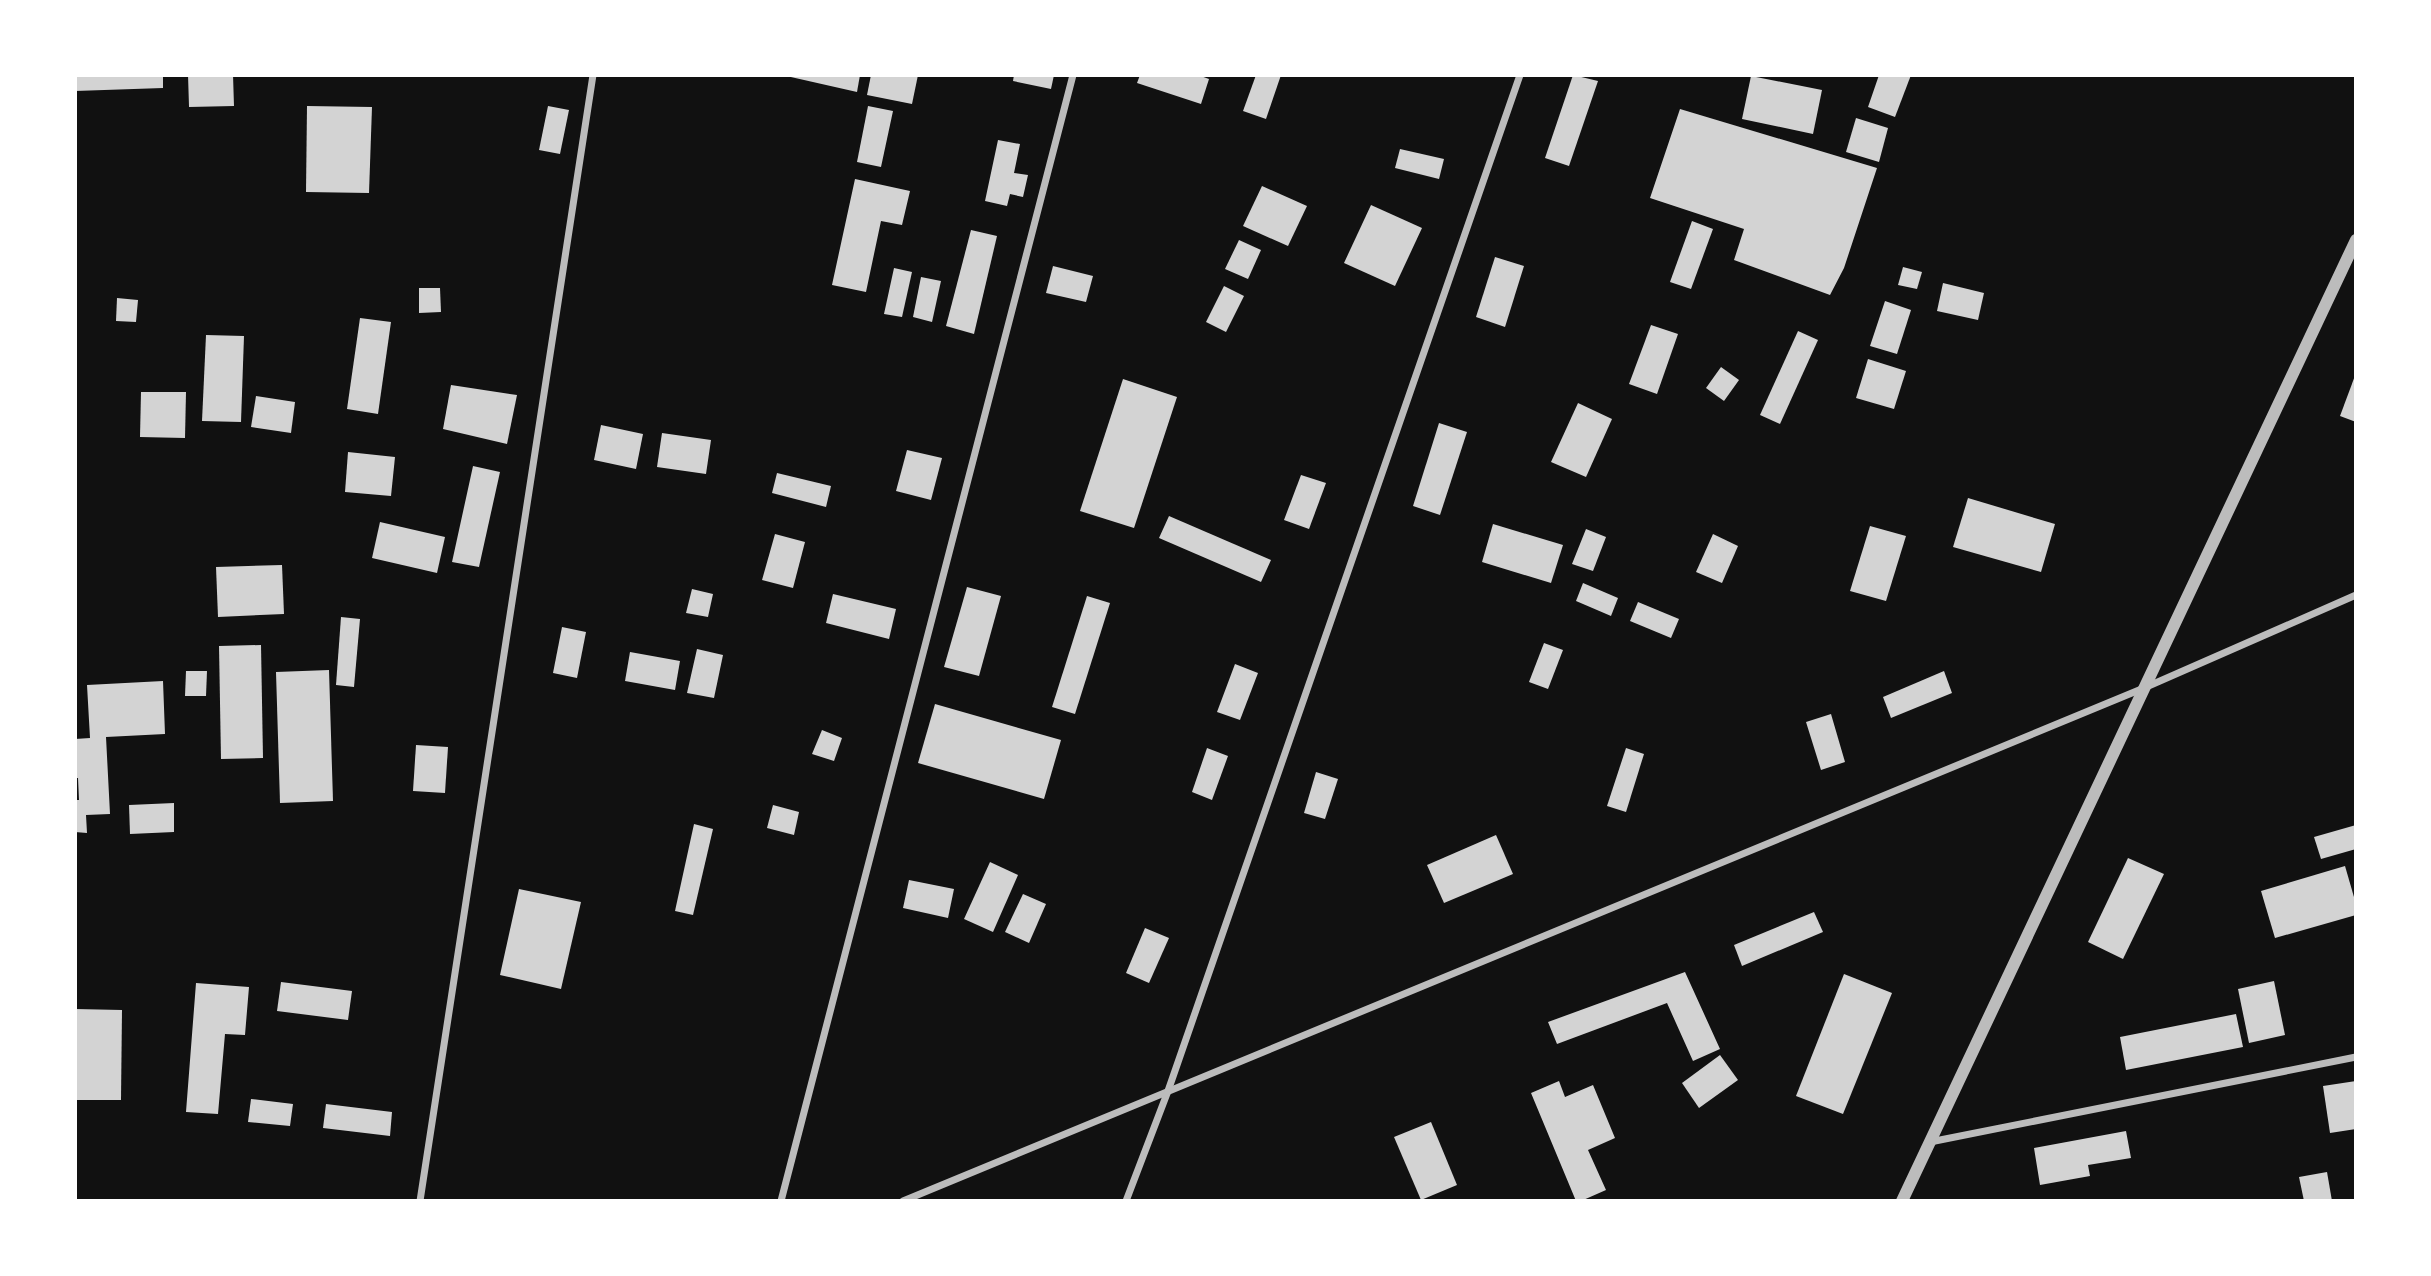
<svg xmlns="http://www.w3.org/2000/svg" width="2431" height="1276" font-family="'Archivo Narrow',sans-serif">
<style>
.building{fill:#d3d3d3}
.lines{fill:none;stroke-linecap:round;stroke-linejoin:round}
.minor{stroke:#bcbcbc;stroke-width:7}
.tertiary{stroke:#bcbcbc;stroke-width:12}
</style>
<rect width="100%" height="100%" fill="#111"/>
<g class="building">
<path d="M75 75H163V88L75 91Z"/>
<path d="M188 75H233L234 106 189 107Z"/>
<path d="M782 75H860L857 92Z"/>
<path d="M871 75H918L912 104 867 95Z"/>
<path d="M1014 75H1054L1051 89 1013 81Z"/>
<path d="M1140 75H1198L1209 79 1201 104 1137 83Z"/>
<path d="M1256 75H1281L1266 119 1243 111Z"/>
<path d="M1573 75 1598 81 1569 166 1545 158Z"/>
<path d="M1879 75H1911L1895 117 1868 107Z"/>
<path d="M1751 76 1822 90 1813 134 1742 119Z"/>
<path d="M307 106 372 107 369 193 306 192Z"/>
<path d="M548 106 569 110 560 154 539 150Z"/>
<path d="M868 106 893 111 881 167 857 162Z"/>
<path d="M1680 109 1877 168 1844 268 1830 295 1734 260 1744 229 1650 198Z"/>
<path d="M1856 118 1888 128 1879 162 1846 152Z"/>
<path d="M998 140 1020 144 1014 173 1028 175 1023 197 1010 194 1007 206 985 201Z"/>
<path d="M1400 149 1444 159 1439 179 1395 168Z"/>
<path d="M855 179 910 191 902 225 881 221 866 292 832 285Z"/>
<path d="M1262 186 1307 206 1288 246 1243 226Z"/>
<path d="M1371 205 1422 228 1395 286 1344 263Z"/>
<path d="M1692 221 1713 229 1691 289 1670 282Z"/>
<path d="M971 230 997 236 974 334 946 326Z"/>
<path d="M1239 240 1261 250 1248 279 1225 269Z"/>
<path d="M1495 257 1524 266 1505 327 1476 317Z"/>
<path d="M1053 266 1093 276 1086 302 1046 293Z"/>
<path d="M1903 267 1922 272 1917 289 1898 285Z"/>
<path d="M894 268 912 272 902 317 884 314Z"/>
<path d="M921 277 941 281 932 322 913 317Z"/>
<path d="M1943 283 1984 293 1978 320 1937 311Z"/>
<path d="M1224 286 1244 296 1226 332 1206 322Z"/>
<path d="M419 288H440L441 312 419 313Z"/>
<path d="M117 298 138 300 136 322 116 321Z"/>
<path d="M1885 301 1911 310 1897 354 1870 346Z"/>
<path d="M360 318 391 322 378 414 347 409Z"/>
<path d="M1651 325 1678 334 1657 394 1629 384Z"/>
<path d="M1798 331 1818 340 1780 424 1760 415Z"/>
<path d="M206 335 244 336 241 422 202 421Z"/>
<path d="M1868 359 1906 371 1894 409 1856 398Z"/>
<path d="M1721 367 1739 380 1724 401 1706 388Z"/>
<path d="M2356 373V422L2340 416Z"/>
<path d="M1123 379 1177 397 1134 528 1080 511Z"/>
<path d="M451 385 517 395 507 444 443 429Z"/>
<path d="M141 392H186L185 438 140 437Z"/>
<path d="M256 396 295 402 291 433 251 427Z"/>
<path d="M1578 403 1612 419 1586 477 1551 462Z"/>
<path d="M1439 423 1467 432 1440 515 1413 506Z"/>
<path d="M601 425 643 434 636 469 594 460Z"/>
<path d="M662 433 711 440 706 474 657 467Z"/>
<path d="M907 450 942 458 931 500 896 491Z"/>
<path d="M348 452 395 457 391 496 345 492Z"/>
<path d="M473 466 500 472 479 567 452 562Z"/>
<path d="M777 473 831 486 826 507 772 493Z"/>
<path d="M1301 475 1326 483 1309 529 1284 520Z"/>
<path d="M1968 498 2055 524 2041 572 1953 547Z"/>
<path d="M1169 516 1271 560 1261 582 1159 538Z"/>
<path d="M380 522 445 537 437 573 372 558Z"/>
<path d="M1493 524 1563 545 1551 583 1482 562Z"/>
<path d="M1870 526 1906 536 1886 601 1850 591Z"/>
<path d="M1586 529 1606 537 1593 571 1572 564Z"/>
<path d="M775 534 805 542 793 588 762 580Z"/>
<path d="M1713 534 1738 546 1722 583 1696 572Z"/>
<path d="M282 565 284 614 218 617 216 567Z"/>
<path d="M1583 583 1618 598 1611 616 1576 601Z"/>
<path d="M967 587 1001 596 979 676 944 667Z"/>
<path d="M692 589 713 594 708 617 686 613Z"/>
<path d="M833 594 896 609 889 639 826 623Z"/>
<path d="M1087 596 1110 603 1075 714 1052 707Z"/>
<path d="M1638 602 1679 619 1671 638 1630 621Z"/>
<path d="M341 617 360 619 354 687 336 685Z"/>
<path d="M562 627 586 632 577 678 553 673Z"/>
<path d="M1544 643 1563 650 1548 689 1529 682Z"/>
<path d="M261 645 263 758 221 759 219 646Z"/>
<path d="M697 649 723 655 714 698 687 693Z"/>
<path d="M630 652 680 661 675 690 625 681Z"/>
<path d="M1235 664 1258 673 1240 720 1217 712Z"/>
<path d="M329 670 333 801 280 803 276 672Z"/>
<path d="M186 671H207L206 696H185Z"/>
<path d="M1944 671 1952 693 1891 718 1883 697Z"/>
<path d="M163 681 165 734 106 737 110 814 86 815 87 833 75 832V800H79L78 778H75V739L90 738 87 685Z"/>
<path d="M935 704 1061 740 1044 799 918 763Z"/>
<path d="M1831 714 1845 762 1821 770 1806 722Z"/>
<path d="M822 730 842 738 834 761 812 754Z"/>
<path d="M416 745 448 747 445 793 413 791Z"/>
<path d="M1207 748 1228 756 1212 800 1192 792Z"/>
<path d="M1626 748 1644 754 1626 812 1607 806Z"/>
<path d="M1316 772 1338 779 1325 819 1304 813Z"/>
<path d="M174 803V832L130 834 129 805Z"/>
<path d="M773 805 799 812 794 835 767 828Z"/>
<path d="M694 824 713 829 693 915 675 911Z"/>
<path d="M2356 825V849L2321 859 2314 837Z"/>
<path d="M1496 835 1513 874 1444 903 1427 865Z"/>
<path d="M2128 858 2164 874 2123 959 2088 942Z"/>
<path d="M990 862 1018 875 993 932 964 919Z"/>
<path d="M2345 866 2356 904V915L2275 938 2261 891Z"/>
<path d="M909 880 954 889 948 918 903 908Z"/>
<path d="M519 889 581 902 561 989 500 975Z"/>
<path d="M1023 894 1046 904 1029 943 1005 932Z"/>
<path d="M1814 912 1823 932 1742 966 1734 945Z"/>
<path d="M1145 928 1169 938 1149 983 1126 973Z"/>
<path d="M1685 972 1720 1049 1693 1061 1667 1003 1557 1044 1548 1022Z"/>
<path d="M1844 974 1892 993 1843 1114 1796 1096Z"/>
<path d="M2274 981 2285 1035 2249 1043 2238 989Z"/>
<path d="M281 982 352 991 348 1020 277 1011Z"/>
<path d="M196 983 249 987 245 1035 225 1034 218 1114 186 1112Z"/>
<path d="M75 1009 122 1010 121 1100H75Z"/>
<path d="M2236 1014 2243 1047 2126 1070 2120 1037Z"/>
<path d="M1720 1055 1738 1080 1699 1108 1682 1083Z"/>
<path d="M1559 1081 1565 1097 1593 1085 1615 1138 1588 1150 1606 1190 1581 1201H1576L1531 1093Z"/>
<path d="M2356 1081V1129L2330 1133 2323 1086Z"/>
<path d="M251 1099 293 1104 290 1126 248 1122Z"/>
<path d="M326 1104 392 1112 390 1136 323 1128Z"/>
<path d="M1431 1122 1457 1185 1421 1200 1394 1137Z"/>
<path d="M2126 1131 2131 1158 2088 1165 2090 1176 2040 1185 2034 1148Z"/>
<path d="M2327 1172 2332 1201H2304L2299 1177Z"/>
</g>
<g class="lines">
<g class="minor">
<path d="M1930 1142 2356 1057"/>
<path d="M420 1201 593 75"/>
<path d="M781 1201 1073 75"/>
<path d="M903 1201 2144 688 2356 595"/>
<path d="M1126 1201 1168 1091 1520 75"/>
</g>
<path class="tertiary" d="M1902 1201 2356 240"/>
</g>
<rect width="2431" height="1276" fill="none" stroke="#ffffff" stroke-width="154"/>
</svg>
